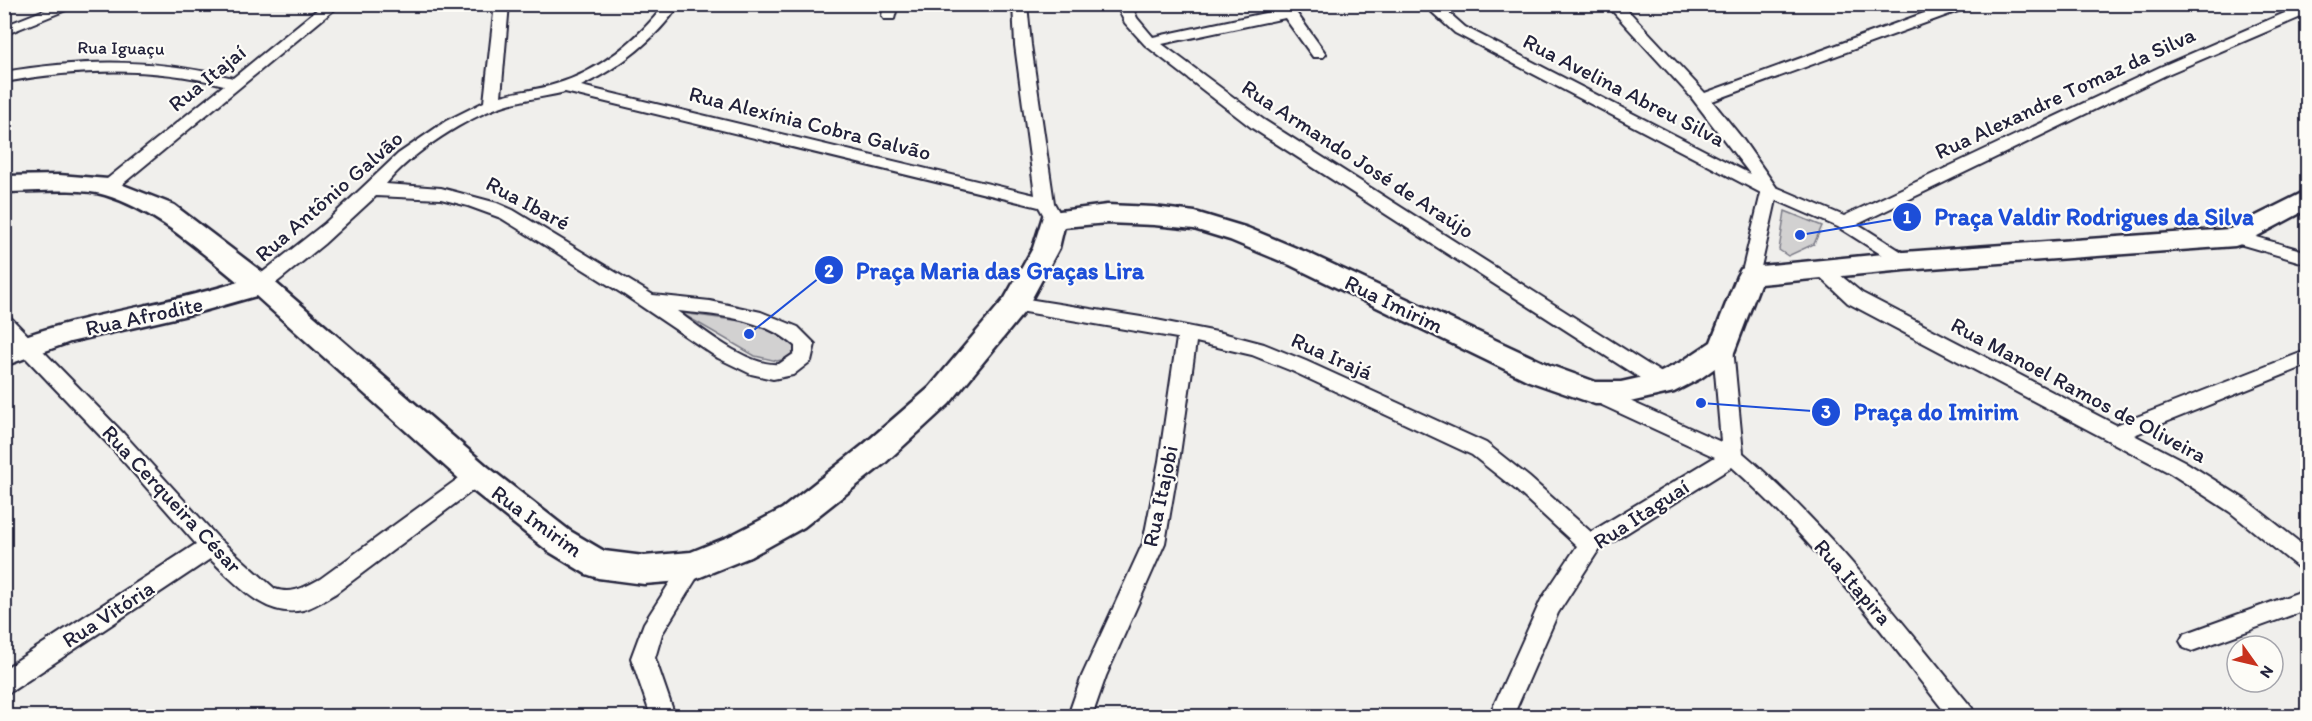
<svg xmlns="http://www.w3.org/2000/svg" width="2312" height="721" font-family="Itim,sans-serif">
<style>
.green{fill:#d2d1d1;stroke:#7a7a86;stroke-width:1.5}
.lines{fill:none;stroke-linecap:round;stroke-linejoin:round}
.street-casing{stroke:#22223b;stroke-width:4}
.secondary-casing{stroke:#22223b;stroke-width:5}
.street{fill:#fdfcf7;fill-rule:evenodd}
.secondary{fill:#fdfcf7;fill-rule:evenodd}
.labels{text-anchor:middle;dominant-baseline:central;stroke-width:4.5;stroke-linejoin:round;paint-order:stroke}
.far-street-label{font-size:18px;fill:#22223b;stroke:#fdfcf7}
.street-label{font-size:22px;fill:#22223b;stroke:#fdfcf7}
.leader{fill:none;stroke:#1d4ed8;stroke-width:2}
.callout-dot{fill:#1d4ed8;stroke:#fdfcf7;stroke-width:2}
.mark-label{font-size:18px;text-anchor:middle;font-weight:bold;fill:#fff}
.callout-label{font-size:24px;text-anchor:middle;font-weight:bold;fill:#1d4ed8;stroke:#fdfcf7;stroke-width:4.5;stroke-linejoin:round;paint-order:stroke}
</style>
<rect width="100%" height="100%" fill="#f0efec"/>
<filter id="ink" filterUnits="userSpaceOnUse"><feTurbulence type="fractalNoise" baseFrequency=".0167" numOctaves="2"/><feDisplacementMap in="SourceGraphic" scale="12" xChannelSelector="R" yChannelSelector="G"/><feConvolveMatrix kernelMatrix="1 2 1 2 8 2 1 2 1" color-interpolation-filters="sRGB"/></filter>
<g filter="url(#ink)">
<g class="green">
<path d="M1785 211 1822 226 1814 244 1788 256 1779 250Z"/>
<path d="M681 313 741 321 770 329 798 345 790 358 777 361 755 356Z"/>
</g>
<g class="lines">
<defs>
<g id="street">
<path d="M59 4H81L4 35V26Z"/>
<path d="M324 4H341L114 191H102L99 187 102 183 224 85C151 66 78 69 4 82V72C82 59 156 58 233 78Z"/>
<path d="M495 4H509L501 96C519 91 538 90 556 84 598 72 639 39 665 4H680C655 40 620 67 581 86L1035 195 1015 45 1013 4H1027L1031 45 1054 203 1059 212 1056 216H1044L1039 207 565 92C545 97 525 99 505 105 467 117 412 152 386 184L441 188 497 203 513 210 653 295 710 301 761 312 798 327 815 344 811 361 793 375 773 379 751 374 718 358 623 294 501 218 468 206 441 199 376 196 324 244 281 279 267 290 260 291 253 290 251 285 253 280 325 223 398 154 446 121 484 102ZM677 311C718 315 763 318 795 346V353L779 364C748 367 702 329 677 311Z"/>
<path d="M884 4H898L894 19H884L882 16Z"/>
<path d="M1116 4H1131L1137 18 1153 37 1279 10 1275 4H1290L1326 54 1323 57H1313L1285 18 1162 44 1264 120 1671 379 1674 384 1671 389 1664 391 1657 389 1252 128 1145 45 1125 23Z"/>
<path d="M1423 4H1439L1465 27 1750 174 1691 97 1606 4H1622L1705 93 1949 4H1971L1969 7 1712 101 1741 137 1776 187 1844 216 2160 67 2303 5 2308 4V14L2170 73 1858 224 1910 257 1913 261 1910 265 1904 267 1898 265 1838 227 1776 200 1759 276 1756 281 1750 282 1744 281 1741 276 1761 193 1455 33Z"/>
<path d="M2235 231 2308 252V264L2229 241 2226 237 2229 233Z"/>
<path d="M1822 263 1828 265 1862 293 2116 425 2308 350V365L2134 435 2184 461 2246 500 2308 549V571L2300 569 2230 512 2170 473 1848 303 1816 273 1813 269 1816 265Z"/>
<path d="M1015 297 1141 317 1222 333 1264 344 1306 361 1486 443 1529 477 1591 532 1715 457 1589 399 1586 394 1589 389 1596 386 1603 389 1721 442 1713 348 1716 343 1723 341 1730 343 1733 348 1743 453C1829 527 1900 620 1972 708L1975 716H1948C1881 631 1814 540 1732 467L1598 551 1558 613 1513 716H1489L1541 600 1577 546 1515 489 1472 455 1292 371 1252 355 1196 342 1179 461 1165 543 1106 676 1092 716H1068L1082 676 1143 543 1159 461 1177 338 1008 309 1006 304 1008 299Z"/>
<path d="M4 316 11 318 123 433 219 539 275 589C292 595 305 587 320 579L470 470 477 468 484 470 488 476 484 482 336 593C326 599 314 607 303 610 264 619 235 582 210 559L12 691 4 694V669L196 544 109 445 4 335Z"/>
<path d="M693 557 701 559 704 566 662 634 655 658 675 716H651L631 658 644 623 685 559Z"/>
<path d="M2308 589V609L2192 651 2184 648 2180 641 2184 634Z"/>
</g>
<path id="secondary" d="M59 175 108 179 174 205 270 278 488 467 570 531 604 551 644 556 691 552 728 537 782 509 863 445 929 388 1005 298 1033 248 1044 213 1107 205 1154 207 1195 212 1248 228 1308 253 1549 365 1596 382H1621L1657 374 1681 362 1711 342 1737 276 1741 269 1750 267 1904 252 2230 229 2308 190V209L2244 243 2235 246 1904 270 1760 284 1733 355 1701 378 1674 392 1621 404H1595L1529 381 1290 265 1230 240 1194 229 1154 225 1107 223 1064 227 1059 248 1025 311 949 404 885 463 804 527 750 557 693 580 644 584 598 578 586 574 548 551 466 485 256 296 196 313 70 342 4 366V344C80 313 161 307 238 282 197 249 157 211 105 195 78 187 33 192 4 192V176Z"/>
</defs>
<use href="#street" class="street-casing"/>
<use href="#secondary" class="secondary-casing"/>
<use href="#street" class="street"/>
<use href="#secondary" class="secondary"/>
</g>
</g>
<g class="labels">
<g class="far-street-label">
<text transform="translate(121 48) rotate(1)">Rua Iguaçu</text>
</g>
<g class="street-label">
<text transform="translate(207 78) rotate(-39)">Rua Itajaí</text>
<text transform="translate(1624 90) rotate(27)">Rua Avelina Abreu Silva</text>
<text transform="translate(2065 93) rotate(-25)">Rua Alexandre Tomaz da Silva</text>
<text transform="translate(810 123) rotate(14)">Rua Alexínia Cobra Galvão</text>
<text transform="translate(1358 159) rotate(33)">Rua Armando José de Araújo</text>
<text transform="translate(329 196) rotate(-41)">Rua Antônio Galvão</text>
<text transform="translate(528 203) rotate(28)">Rua Ibaré</text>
<text transform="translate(1394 304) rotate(26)">Rua Imirim</text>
<text transform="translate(144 316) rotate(-12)">Rua Afrodite</text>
<text transform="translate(1332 356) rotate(24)">Rua Irajá</text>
<text transform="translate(2079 390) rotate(28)">Rua Manoel Ramos de Oliveira</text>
<text transform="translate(1160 496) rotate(-78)">Rua Itajobi</text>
<text transform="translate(172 499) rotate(47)">Rua Cerqueira César</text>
<text transform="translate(1641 514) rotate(-33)">Rua Itaguaí</text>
<text transform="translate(537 521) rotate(36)">Rua Imirim</text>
<text transform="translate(1853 582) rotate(49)">Rua Itapira</text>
<text transform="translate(108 614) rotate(-33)">Rua Vitória</text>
</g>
</g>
<path class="leader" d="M1800 235L1907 217M749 334L829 270M1701 403L1826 412"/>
<g class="callout-dot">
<circle cx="1800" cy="235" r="6"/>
<circle cx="749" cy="334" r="6"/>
<circle cx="1701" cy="403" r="6"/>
<circle cx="1907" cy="217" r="15"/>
<circle cx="829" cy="270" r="15"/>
<circle cx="1826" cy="412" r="15"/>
</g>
<g class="mark-label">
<text x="1907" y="223">1</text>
<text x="829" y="277">2</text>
<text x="1826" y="418">3</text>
</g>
<g class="callout-label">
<text x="2094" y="225">Praça Valdir Rodrigues da Silva</text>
<text x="1000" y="279">Praça Maria das Graças Lira</text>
<text x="1936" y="420">Praça do Imirim</text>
</g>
<rect width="2312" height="721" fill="none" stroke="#fdfcf7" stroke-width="24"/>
<rect x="12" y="12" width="2288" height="697" fill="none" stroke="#22223b" stroke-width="2" filter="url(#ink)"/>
<g transform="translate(2255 664) rotate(124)"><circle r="28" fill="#fdfcf7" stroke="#a5a5ac" stroke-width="1.5"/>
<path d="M0-4.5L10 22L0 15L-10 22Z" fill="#c8321e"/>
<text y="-9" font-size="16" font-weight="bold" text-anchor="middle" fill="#22223b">N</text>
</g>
</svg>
